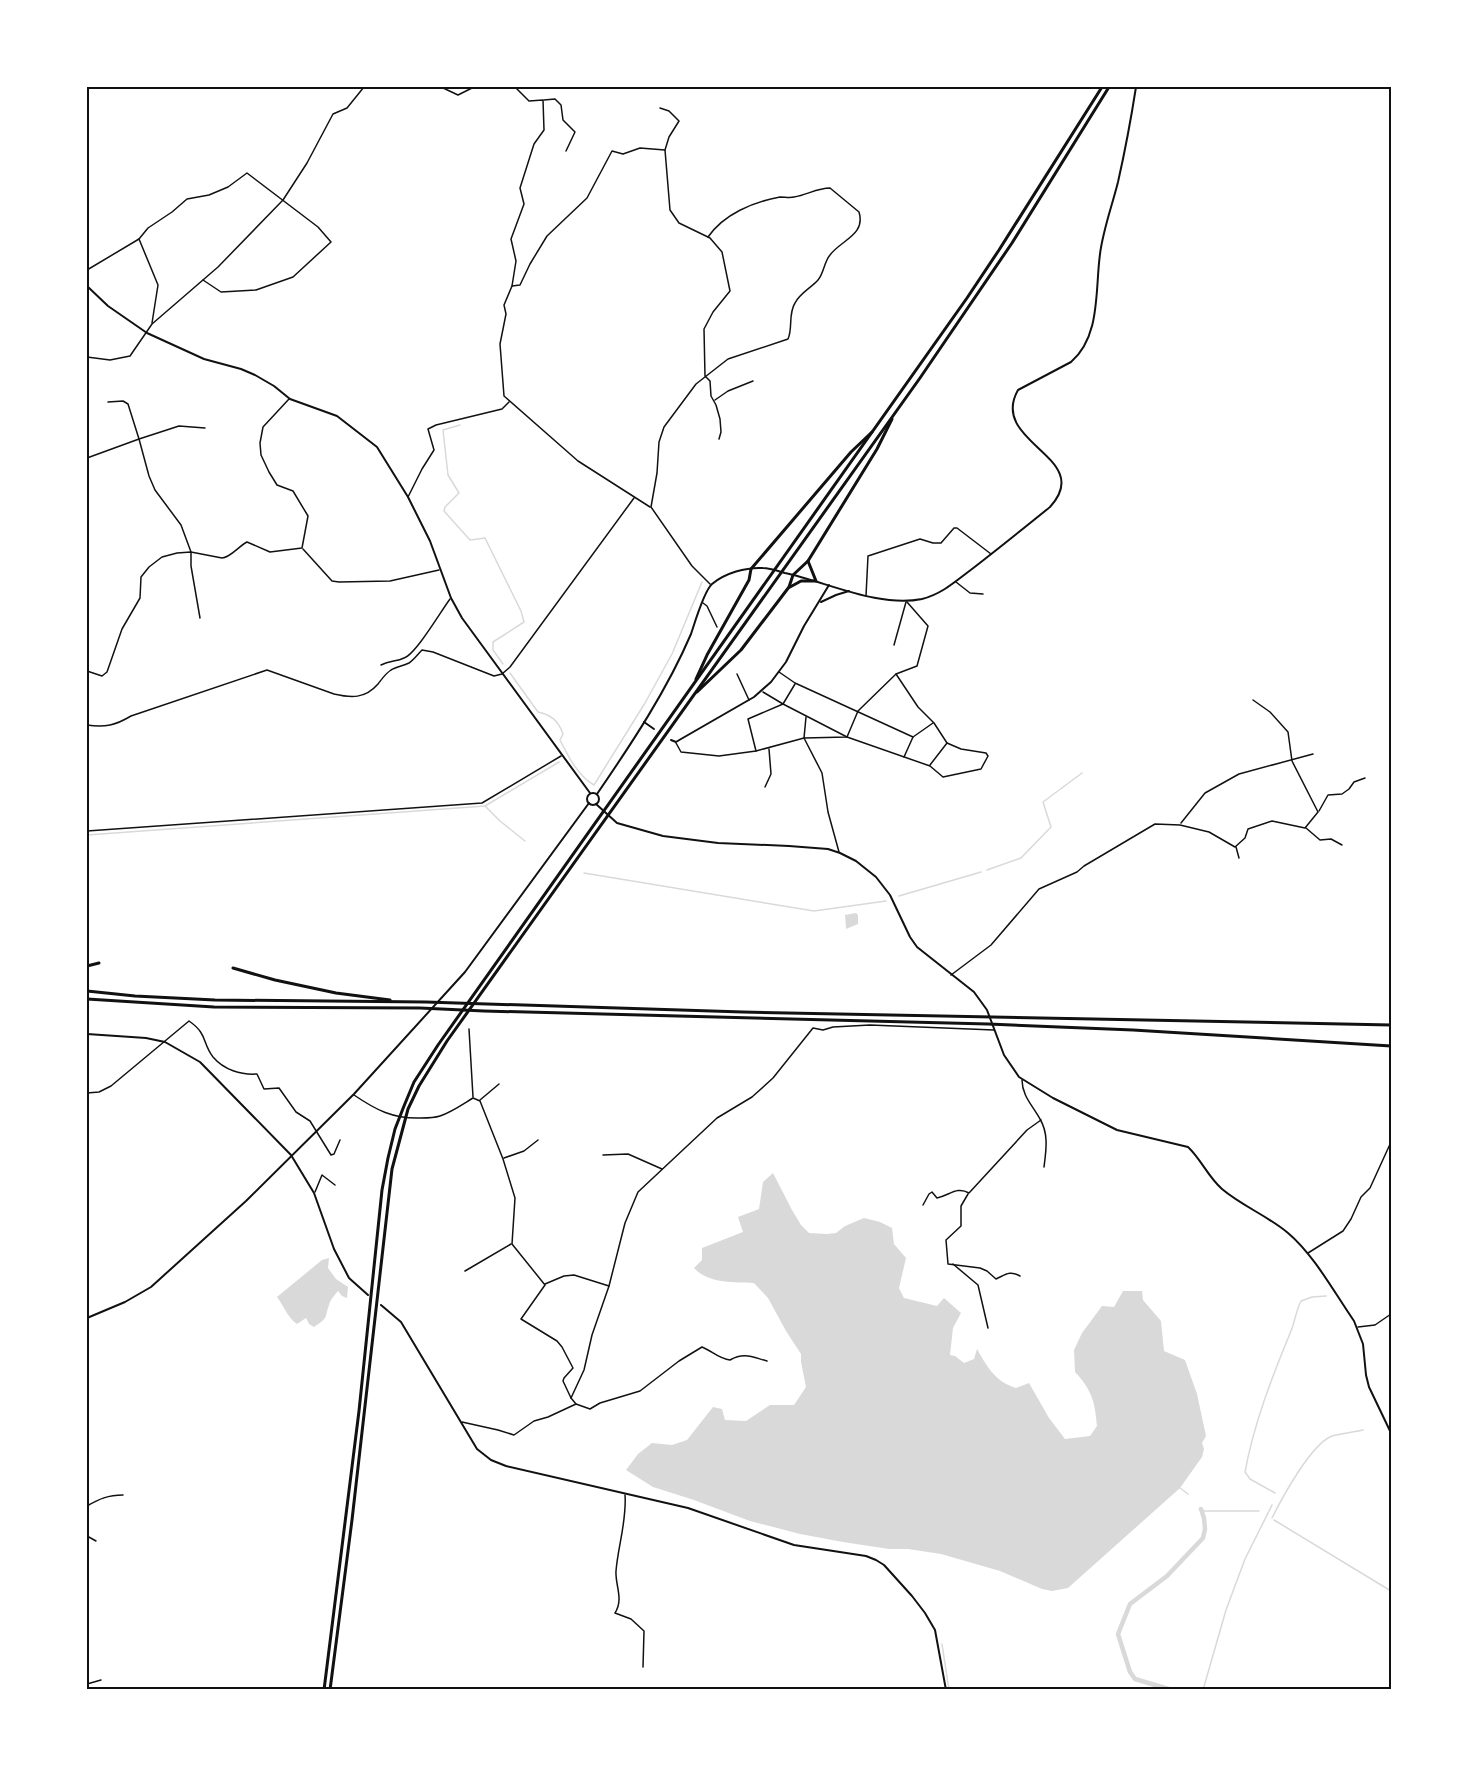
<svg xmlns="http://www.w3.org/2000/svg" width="1478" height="1777" font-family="'Open Sans',sans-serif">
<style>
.water{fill:#d9d9d9}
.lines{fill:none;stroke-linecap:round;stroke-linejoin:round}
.stream{stroke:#d9d9d9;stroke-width:1.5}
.canal{stroke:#d9d9d9;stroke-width:4.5}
.minor{stroke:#111;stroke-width:1.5}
.tertiary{stroke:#111;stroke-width:2}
.secondary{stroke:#111;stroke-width:2}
.trunk{stroke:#111;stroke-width:3}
.motorway{stroke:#111;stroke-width:3}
.neatline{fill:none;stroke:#111;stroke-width:2}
</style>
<rect width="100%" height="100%" fill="#fff"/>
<g class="water">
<path d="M856 913 858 915V924L846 929 845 915Z"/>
<path d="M773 1173 792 1210 801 1225 809 1233 827 1234 836 1233 845 1226 864 1218 880 1222 892 1228 894 1244 906 1258 899 1288 904 1298 937 1306 944 1298 961 1313 953 1328 950 1355 955 1356 964 1363 974 1359 977 1349C987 1367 996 1382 1016 1388L1029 1383 1049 1418 1065 1439 1090 1436 1097 1426C1095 1402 1092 1390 1075 1372L1074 1350 1082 1333 1102 1306 1114 1307 1123 1291H1142L1143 1300 1161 1321 1164 1351 1185 1360 1197 1394 1206 1436 1202 1443 1204 1449 1202 1457 1180 1488 1068 1588 1052 1591 1042 1589 1000 1571 941 1554 908 1549H889L843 1542 800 1534 750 1521 694 1500 653 1487 626 1470 638 1454 652 1443 672 1445 687 1440 713 1407 722 1409 725 1420 746 1421 770 1405H794L806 1387 801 1362V1354L786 1331 768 1298 754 1283C734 1282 709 1284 694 1268L702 1260V1248L743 1232 738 1217 759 1209 763 1182Z"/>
<path d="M329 1258 328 1268 336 1279 348 1287 347 1298 342 1296 338 1291C334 1296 330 1300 329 1305 324 1319 329 1317 314 1327L309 1324 306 1318 297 1324C287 1317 284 1306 277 1297L322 1260Z"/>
</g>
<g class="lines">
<g class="stream">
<path d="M460 425 443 430 448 475 459 493 445 507 444 511 470 540 485 538 521 611 524 622 493 642V650L503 664"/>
<path d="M510 673 538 712C551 715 558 720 563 734L560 740C568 756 578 776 594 785L645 703 672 654 702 582"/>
<path d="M485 806 559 762"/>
<path d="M87 835 485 806 500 821 525 841"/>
<path d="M987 870 1021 858 1051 827 1043 802 1082 773"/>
<path d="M584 873 814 911 886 901"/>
<path d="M899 896 981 872"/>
<path d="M1180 1488 1188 1494"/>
<path d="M1275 1493 1250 1479 1245 1472C1254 1423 1272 1377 1291 1331 1295 1321 1296 1311 1301 1301L1312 1297 1326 1296"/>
<path d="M1202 1511H1259"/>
<path d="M1272 1518C1282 1498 1311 1444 1332 1436 1338 1434 1355 1432 1363 1430"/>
<path d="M1274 1520 1391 1591"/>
<path d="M942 1644 949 1690"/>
<path d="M1203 1690 1226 1610 1245 1559 1272 1505"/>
</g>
<path class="canal" d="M1172 1690 1135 1679 1130 1672 1118 1634 1130 1604 1167 1576 1203 1538 1205 1529 1204 1518 1201 1509"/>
<g class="minor">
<path d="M441 87 458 95 474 87"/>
<path d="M515 87 529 101 543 100 544 130 534 144 520 188 524 204 511 239 516 261 512 286 504 305 506 314 500 344 504 396 578 461 650 507"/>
<path d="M544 100 555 99 561 105 563 120 575 132 566 151"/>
<path d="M660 108 669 111 679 121 669 137 665 150 670 210 679 223 710 238 722 252 730 291 713 312 704 329 705 376 710 381 711 396 716 405 720 419 721 432 719 439"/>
<path d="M708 237C724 214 753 202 780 197 785 197 790 198 794 197 807 195 817 188 830 188L859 212C866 235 841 240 830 255 824 262 824 273 818 280 811 288 800 293 795 303 788 314 793 328 788 339L728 359 696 384 664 427 659 442 657 473 651 507 692 566 710 584"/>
<path d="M139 239 158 285 152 323"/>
<path d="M87 270 139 239 148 228 172 212 187 199 209 195 228 187 247 173 318 227 331 242 293 277 256 290 221 292 203 280"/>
<path d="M512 286 520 285 530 264 547 236 587 198 612 151 623 154 640 148 665 150"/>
<path d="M87 357 110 360 130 356 152 324 218 267 283 200 307 163 333 114 347 108 364 87"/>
<path d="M715 400 728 391 753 381"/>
<path d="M108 402 123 401 128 404 139 439 149 476 155 490 181 525 191 552 222 558C230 558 239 546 247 542L270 552 302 548 308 516 293 491 277 485 269 472 261 455 260 443 263 427 289 399"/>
<path d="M87 458 139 439 179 426 205 428"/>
<path d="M408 497 422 469 434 450 428 429 436 425 502 409 509 402"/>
<path d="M303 549 332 581 339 582 390 581 439 570"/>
<path d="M956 582 970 593 983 594"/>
<path d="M866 596 868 556 920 539 933 543H941L954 528H957L991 554"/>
<path d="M703 603 707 606 717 627"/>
<path d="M894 645 906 602"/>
<path d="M381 665C390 660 396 662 404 658 416 654 441 611 450 599"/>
<path d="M87 671 102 676 107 672 122 629 140 598 141 577 149 567 162 557 177 553 191 552V566L200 618"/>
<path d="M779 672 795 683 913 737"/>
<path d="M737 674 749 700"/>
<path d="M763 692 783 704 847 737 930 766 943 777 981 769 988 756 986 753 961 749 947 743 934 723 918 707 896 674"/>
<path d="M806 717 804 738 822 773 828 812 839 852"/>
<path d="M87 725C105 728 116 725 131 716L267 670 334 694C351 698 365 699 378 684 382 679 385 674 391 670 396 667 403 666 409 663 414 660 418 654 422 650L433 652 494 676 502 674 510 667 634 498"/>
<path d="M676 743 681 752 719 756 756 751 804 738 847 737 858 711 896 674 917 666 928 626 907 602"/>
<path d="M756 751 748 719 783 704 795 684"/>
<path d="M904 757 913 737 933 723"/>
<path d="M930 765 947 743"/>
<path d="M765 787 771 774 769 749"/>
<path d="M1319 811 1328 795 1342 794 1349 789 1354 782 1365 778"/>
<path d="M1181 823 1205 793 1239 774 1313 754"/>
<path d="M1306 828 1320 840 1331 839 1342 845"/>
<path d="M87 831 482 803 561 756"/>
<path d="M1236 847 1239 858"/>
<path d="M951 975 991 945 1039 889 1077 872 1084 866 1155 824 1180 825 1209 832 1235 847 1245 838 1248 829 1272 821 1305 828 1318 812 1292 761 1288 732 1270 712 1253 700"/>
<path d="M469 1029 473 1097"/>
<path d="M1022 1080C1022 1096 1033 1106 1040 1119 1049 1134 1046 1151 1044 1167"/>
<path d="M87 1093 99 1092 111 1086 189 1021C208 1034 202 1043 213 1057 224 1070 241 1075 257 1074L264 1089 279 1088 296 1112 310 1121 331 1155 334 1154 340 1140"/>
<path d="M354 1095C376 1110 393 1119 421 1118 427 1118 434 1118 440 1116 452 1112 463 1104 473 1098L480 1101 503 1159 515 1198 512 1244 545 1285 521 1319 557 1341 562 1347 573 1368 564 1378 563 1381 571 1398 576 1404 590 1409 600 1403 640 1391 679 1361 702 1347C712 1351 719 1359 730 1360 744 1352 752 1357 767 1361"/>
<path d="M480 1100 499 1084"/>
<path d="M603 1155 628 1154 662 1169"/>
<path d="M504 1158 524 1151 538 1140"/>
<path d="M315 1192 322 1175 335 1185"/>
<path d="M968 1194 961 1206V1226L946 1240 948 1264 980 1268 987 1271 996 1279C1005 1275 1010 1270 1020 1276"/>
<path d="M923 1205 929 1194 932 1192 937 1198C950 1195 957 1186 969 1193L1027 1130 1041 1120"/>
<path d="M1308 1253 1343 1231 1351 1219 1361 1197 1370 1188 1391 1142"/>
<path d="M953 1264 978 1285 988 1328"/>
<path d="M465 1271 511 1244"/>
<path d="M545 1284 564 1276 574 1275 609 1286 625 1223 638 1192 717 1118 752 1097 773 1078 813 1028 823 1030 833 1027 870 1025 994 1030"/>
<path d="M1358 1327 1375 1325 1391 1314"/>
<path d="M571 1398 584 1370 592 1335 609 1286"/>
<path d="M462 1422 498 1430 514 1435 534 1421 548 1417 576 1404"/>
<path d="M625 1495C627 1520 618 1546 616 1571 615 1585 624 1599 615 1613L631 1619 644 1631 643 1667"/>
<path d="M87 1506C99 1499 108 1495 123 1495"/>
<path d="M87 1536 96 1541"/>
<path d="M87 1684 101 1680"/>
</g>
<g class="tertiary">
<path d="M821 602 836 595 849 591"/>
<path d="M644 722 654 729"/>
<path d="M671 740 676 742 681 739 754 697 771 682 786 662 804 626 829 585"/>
<path d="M597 794C632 743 667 690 691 634 695 622 704 591 712 584 725 573 746 567 763 568 770 568 778 571 785 573 827 582 879 608 922 599 942 594 956 581 972 569 998 549 1024 528 1050 507 1096 457 988 443 1018 390L1071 362C1101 336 1095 290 1100 254 1103 230 1112 206 1118 182 1125 151 1131 119 1136 87"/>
<path d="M87 1034 146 1038 165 1042 200 1062 291 1155 314 1193 334 1249 349 1278 368 1295"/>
<path d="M381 1305 401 1322 477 1449 491 1460 506 1466 688 1508 794 1545 866 1556 876 1560 884 1565 912 1596 925 1613 935 1630 946 1690"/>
<path d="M87 1318 125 1302 151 1287 246 1201 354 1094 465 972 589 803"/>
</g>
<g class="secondary">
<path d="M87 286 108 306 147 333 204 359 241 369 255 375 274 386 290 399 337 416 377 447 408 497 430 541 451 598 462 618 590 793"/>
<circle cx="593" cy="799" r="6"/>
<path d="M596 804 617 823 663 836 718 843 789 846 828 849 840 853 856 861 876 877 890 895 910 937 917 947 974 992 987 1010 1004 1055 1019 1077 1053 1098 1117 1130 1188 1147C1201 1159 1208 1177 1222 1189 1242 1206 1268 1216 1288 1233 1314 1255 1334 1292 1354 1321L1363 1344 1366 1375 1369 1387 1391 1433"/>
</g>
<g class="trunk">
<path d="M790 587 801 581H816L808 561"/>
<path d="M696 679 707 655 749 580 751 569 851 452 872 432"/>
<path d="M697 692 741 650 789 587 793 575 808 561 877 449 892 419"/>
<path d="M324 1690 359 1411 382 1190 388 1158 395 1129 404 1106 414 1082 438 1045 967 298 999 250 1102 87"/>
<path d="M330 1690 352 1520 392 1169 408 1109 419 1086 447 1041 920 378 1012 243 1109 87"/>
</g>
<g class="motorway">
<path d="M87 966 99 963"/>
<path d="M233 968 275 980 336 993 390 1000"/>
<path d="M87 991 135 996 215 1000 426 1002 743 1012 1391 1025"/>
<path d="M87 999 214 1007 420 1008 484 1011 988 1024 1133 1030 1391 1046"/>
</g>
</g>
<rect width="1478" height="1777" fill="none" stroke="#ffffff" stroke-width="177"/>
<rect x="88" y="88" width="1302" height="1600" class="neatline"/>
</svg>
